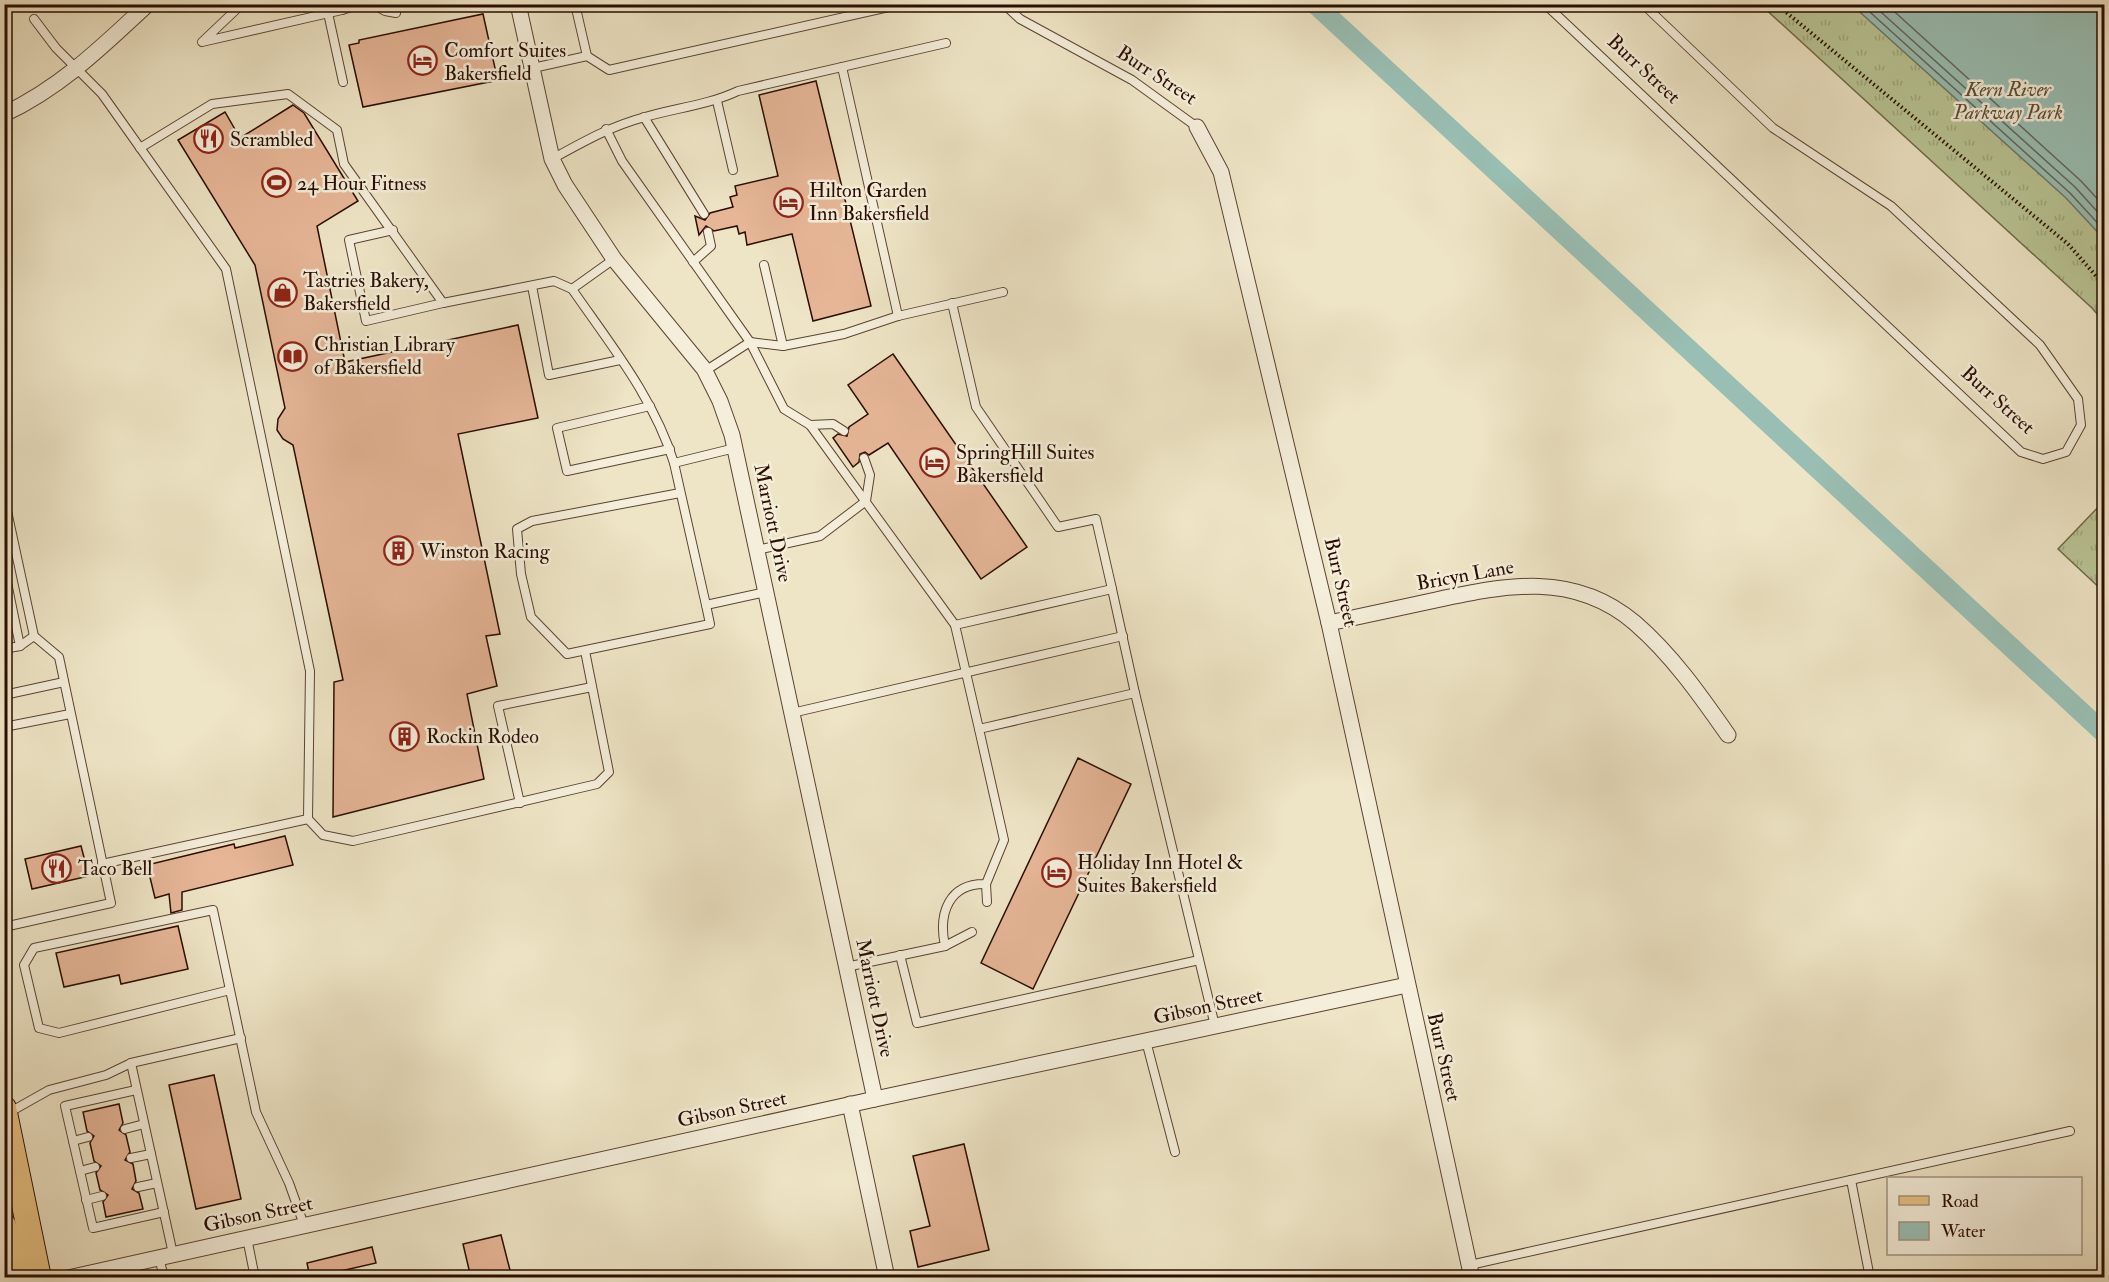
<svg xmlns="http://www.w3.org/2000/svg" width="2109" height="1282" font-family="'IM FELL Double Pica',serif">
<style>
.grass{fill:url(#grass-tufts);stroke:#72694a;stroke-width:1.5}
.water{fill:#99bfb4;stroke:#6d786c;stroke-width:1.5}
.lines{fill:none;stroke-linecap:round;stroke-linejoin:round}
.shore{stroke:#62665a;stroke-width:1.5}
.canal{stroke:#99bfb4;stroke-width:20}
.building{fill:#e6b697;stroke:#2a0d00;stroke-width:1.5}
.service-casing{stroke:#5b4332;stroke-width:10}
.minor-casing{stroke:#5b4332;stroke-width:17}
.primary-casing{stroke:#2a0d00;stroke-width:26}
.path{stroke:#2a0d00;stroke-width:4;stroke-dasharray:1.5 3;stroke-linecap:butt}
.service{stroke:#f4eeda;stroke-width:8}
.minor{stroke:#f4eeda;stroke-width:15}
.primary{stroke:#e7c283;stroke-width:24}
.labels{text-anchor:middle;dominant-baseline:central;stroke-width:5;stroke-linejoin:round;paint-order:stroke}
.poi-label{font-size:20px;fill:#2a0d00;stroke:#f4eeda;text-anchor:start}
.street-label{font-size:20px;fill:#2a0d00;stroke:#f4eeda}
.park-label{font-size:20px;font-style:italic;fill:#5c4d34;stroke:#f4eeda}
</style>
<defs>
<pattern id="grass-tufts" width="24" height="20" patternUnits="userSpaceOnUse" patternTransform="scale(1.5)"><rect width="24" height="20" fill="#b9c595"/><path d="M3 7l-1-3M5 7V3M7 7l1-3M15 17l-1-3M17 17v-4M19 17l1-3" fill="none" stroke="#9fa87f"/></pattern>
</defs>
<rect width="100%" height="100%" fill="#eee5c6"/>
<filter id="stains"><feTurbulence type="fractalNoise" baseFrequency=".00333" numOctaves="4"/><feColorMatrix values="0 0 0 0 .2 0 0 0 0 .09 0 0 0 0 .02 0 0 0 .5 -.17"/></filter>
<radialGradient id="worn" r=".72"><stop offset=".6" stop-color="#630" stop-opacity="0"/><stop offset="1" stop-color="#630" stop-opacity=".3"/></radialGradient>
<g class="grass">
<path d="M1761 5H2104V322L2092 308Z"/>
<path d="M2104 501V592L2058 549Z"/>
</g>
<path class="water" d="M1852 5H2104V239L2066 198Z"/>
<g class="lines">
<g class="shore">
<path d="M1861 4 2070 193 2104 230"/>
<path d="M1872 4 2075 187 2104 219"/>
<path d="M1886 4 2081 181 2104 206"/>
</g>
<path class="canal" d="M1315 4 2104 733"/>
</g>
<g class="building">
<path d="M483 14 497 77 494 81 363 107 349 45 359 43V40Z"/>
<path d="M816 81 871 306 813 321 792 234 747 245 745 232 739 234 737 226 714 231 706 226 699 235 695 216 705 220 710 213 733 207 730 197 737 195 735 186 778 176 759 95Z"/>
<path d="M293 105 304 113 358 201 317 226 345 362 518 325 538 418 458 434 500 634 486 636 497 686 467 694 484 779 333 817 334 682 343 680 293 445 283 439 277 430 278 419 285 408 255 265 178 140 225 112 240 138Z"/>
<path d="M893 354 1027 547 981 579 888 443 869 455 865 452 860 454 859 462 853 467 833 438 838 434 847 436 849 427 868 414 848 385Z"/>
<path d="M1078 758 1131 784 1033 989 981 963Z"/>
<path d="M285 836 293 865 182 892V910L171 913 169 894 155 898 147 865 234 844 235 848Z"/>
<path d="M81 846 89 876 32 889 25 859Z"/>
<path d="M178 926 188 969 121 984 119 975 64 987 56 953Z"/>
<path d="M214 1075 241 1199 196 1209 169 1085Z"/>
<path d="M119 1104 123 1123 119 1130 126 1135 130 1152 125 1160 133 1164 136 1181 132 1189 139 1193 143 1209 106 1217 103 1202 108 1195 100 1190 96 1173 101 1166 94 1161 90 1143 94 1136 87 1131 83 1112Z"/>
<path d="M964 1144 989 1250 918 1267 910 1231 930 1226 913 1156Z"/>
<path d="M501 1235 512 1278H471L463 1244Z"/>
<path d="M372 1247 376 1263 310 1278 307 1263Z"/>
</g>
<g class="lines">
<defs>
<g id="service">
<path d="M242 4 202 42 342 10"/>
<path d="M340 4 342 10 360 4"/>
<path d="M373 4 385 11 396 13"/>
<path d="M1004 4 1020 19 1132 80 1197 127"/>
<path d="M1545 4 2021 452 2043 459 2066 452 2081 425 2078 399 2040 345 1891 206 1773 128 1643 4"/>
<path d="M427 5 428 4"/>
<path d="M328 13 343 82"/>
<path d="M34 19 56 48 102 94 226 269 310 671 308 819 102 864"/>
<path d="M587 56 609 70 902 4"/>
<path d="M842 67 898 316"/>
<path d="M533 68 587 56 575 4"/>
<path d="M717 101 733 170"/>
<path d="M644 117 704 214"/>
<path d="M606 129 622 161 750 342 705 371"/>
<path d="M140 148 212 104 288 94 337 130 344 164 443 303 554 281 572 289 614 259"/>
<path d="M552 159C583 142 611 126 645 117 676 108 708 105 738 91L946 43"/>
<path d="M393 230 349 240 366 321 443 303"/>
<path d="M693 262 711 246 708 232"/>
<path d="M764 265 783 346"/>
<path d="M532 286 549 375 620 360"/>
<path d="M572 289C610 344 654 398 674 463"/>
<path d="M952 303 976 407 1058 527 1096 519 1112 589 955 625 979 729"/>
<path d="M750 342 784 409 810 425 955 625"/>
<path d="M750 342 783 346 844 334 898 316 1003 292"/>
<path d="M650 406 557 428 567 471 670 449"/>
<path d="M810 425 833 424 844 431"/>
<path d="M680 493 532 521 517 529 521 574 531 617 567 654 710 624 706 605 766 592"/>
<path d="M4 497 34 636 59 657 111 903 4 927"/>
<path d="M757 550 820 536 866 501 870 475 864 458"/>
<path d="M4 568 20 646 4 649"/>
<path d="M1112 589 1135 693"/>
<path d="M706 605 674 463 735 448"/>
<path d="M20 646 34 636"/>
<path d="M4 695 64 682"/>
<path d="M792 713 1123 636"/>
<path d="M4 727 70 714"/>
<path d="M520 803 498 706 592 687"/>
<path d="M308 819 323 835 353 841 597 784 609 772 585 651"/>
<path d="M986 884 987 902"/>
<path d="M945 946 972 932"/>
<path d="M900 955 917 1023 1199 960"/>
<path d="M846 967 945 946C938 913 949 883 986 884L1004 840 979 729 1135 693 1215 1026"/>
<path d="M230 990 59 1033 39 1028 24 965 34 948 213 910 256 1112 289 1183 304 1225"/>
<path d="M1146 1041 1175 1152"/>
<path d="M131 1063 173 1254"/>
<path d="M136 1090 65 1106 93 1228 164 1212"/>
<path d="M10 1112 49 1090 106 1075 131 1063 241 1038"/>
<path d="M125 1129 144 1124"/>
<path d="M73 1141 88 1137"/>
<path d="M131 1158 151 1154"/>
<path d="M80 1171 95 1167"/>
<path d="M1851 1180 1870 1278"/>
<path d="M138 1187 157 1183"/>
<path d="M86 1200 102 1196"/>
<path d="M247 1238 255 1278"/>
<path d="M159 1257 164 1278"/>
<path d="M1470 1265 2070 1131"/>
</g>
<g id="minor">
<path d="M518 4 552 159 565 185 614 259 704 369 720 401 732 435 875 1099"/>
<path d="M4 114C60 88 103 46 148 4"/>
<path d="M1197 127 1221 172 1329 623 1472 1278"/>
<path d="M1329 623C1365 615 1400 608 1436 600 1506 585 1574 571 1635 623 1672 655 1700 695 1728 735"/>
<path d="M850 1104 887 1278"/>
<path d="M68 1278 875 1099 1407 985"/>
</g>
<g id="primary">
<path d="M4 1108 39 1278"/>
<path d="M4 1226 15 1265 28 1278"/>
</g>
</defs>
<use href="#service" class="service-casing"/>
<use href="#minor" class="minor-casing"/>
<use href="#primary" class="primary-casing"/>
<path class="path" d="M1776 4 2068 244 2104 285"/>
<use href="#service" class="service"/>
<use href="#minor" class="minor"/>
<use href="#primary" class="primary"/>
</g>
<defs>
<symbol id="hotel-ring" viewBox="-11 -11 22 22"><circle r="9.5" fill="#f4eeda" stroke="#8f2418" stroke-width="1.5"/><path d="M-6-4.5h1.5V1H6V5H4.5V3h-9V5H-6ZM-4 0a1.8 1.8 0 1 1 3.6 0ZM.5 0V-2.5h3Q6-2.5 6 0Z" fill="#8f2418"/></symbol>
<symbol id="restaurant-ring" viewBox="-11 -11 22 22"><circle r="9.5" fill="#f4eeda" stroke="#8f2418" stroke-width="1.5"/><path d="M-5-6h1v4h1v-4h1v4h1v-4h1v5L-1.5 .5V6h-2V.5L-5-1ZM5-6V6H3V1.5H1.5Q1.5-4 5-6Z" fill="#8f2418"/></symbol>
<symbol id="stadium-ring" viewBox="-11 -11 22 22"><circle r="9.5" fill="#f4eeda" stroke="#8f2418" stroke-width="1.5"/><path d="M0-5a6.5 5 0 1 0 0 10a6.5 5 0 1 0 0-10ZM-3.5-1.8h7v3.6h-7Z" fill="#8f2418"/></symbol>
<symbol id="shop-ring" viewBox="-11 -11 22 22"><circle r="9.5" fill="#f4eeda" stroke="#8f2418" stroke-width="1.5"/><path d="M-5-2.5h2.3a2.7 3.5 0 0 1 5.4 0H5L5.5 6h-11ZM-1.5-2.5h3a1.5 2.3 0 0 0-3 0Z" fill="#8f2418"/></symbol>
<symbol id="library-ring" viewBox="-11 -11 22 22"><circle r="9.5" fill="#f4eeda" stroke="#8f2418" stroke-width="1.5"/><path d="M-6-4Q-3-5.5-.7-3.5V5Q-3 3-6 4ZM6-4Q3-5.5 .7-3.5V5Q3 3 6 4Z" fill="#8f2418"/></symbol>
<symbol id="building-ring" viewBox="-11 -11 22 22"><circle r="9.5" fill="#f4eeda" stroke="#8f2418" stroke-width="1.5"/><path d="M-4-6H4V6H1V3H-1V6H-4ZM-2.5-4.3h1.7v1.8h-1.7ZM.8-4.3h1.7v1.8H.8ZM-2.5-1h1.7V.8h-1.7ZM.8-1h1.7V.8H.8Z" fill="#8f2418"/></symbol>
</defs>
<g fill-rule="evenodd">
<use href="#hotel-ring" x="406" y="44" width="33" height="33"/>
<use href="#restaurant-ring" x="192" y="122" width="33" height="33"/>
<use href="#stadium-ring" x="260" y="166" width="33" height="33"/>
<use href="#hotel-ring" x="772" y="186" width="33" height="33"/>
<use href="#shop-ring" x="266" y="276" width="33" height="33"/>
<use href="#library-ring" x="276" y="340" width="33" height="33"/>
<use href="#hotel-ring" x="918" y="446" width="33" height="33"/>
<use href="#building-ring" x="382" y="534" width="33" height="33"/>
<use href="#building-ring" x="388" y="720" width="33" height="33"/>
<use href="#restaurant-ring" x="40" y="852" width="33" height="33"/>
<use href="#hotel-ring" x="1040" y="856" width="33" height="33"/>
</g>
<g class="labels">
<g class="poi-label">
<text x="444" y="50">Comfort Suites<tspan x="444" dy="23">Bakersfield</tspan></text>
<text x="230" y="139">Scrambled</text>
<text x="297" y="183">24 Hour Fitness</text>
<text x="809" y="190">Hilton Garden<tspan x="809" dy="23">Inn Bakersfield</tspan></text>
<text x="303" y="280">Tastries Bakery,<tspan x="303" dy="23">Bakersfield</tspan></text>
<text x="314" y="344">Christian Library<tspan x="314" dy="23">of Bakersfield</tspan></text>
<text x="956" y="452">SpringHill Suites<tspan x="956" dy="23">Bakersfield</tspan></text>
<text x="420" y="551">Winston Racing</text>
<text x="426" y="736">Rockin Rodeo</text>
<text x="1077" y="862">Holiday Inn Hotel &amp;<tspan x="1077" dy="23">Suites Bakersfield</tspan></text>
<text x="78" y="868">Taco Bell</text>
</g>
<g class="street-label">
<text transform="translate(1644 69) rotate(43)">Burr Street</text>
<text transform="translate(1157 75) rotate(33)">Burr Street</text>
<text transform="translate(1998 400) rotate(42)">Burr Street</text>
<text transform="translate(773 523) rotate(78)">Marriott Drive</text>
<text transform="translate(1465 575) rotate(-10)">Bricyn Lane</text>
<text transform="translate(1341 582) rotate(77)">Burr Street</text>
<text transform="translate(875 998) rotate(78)">Marriott Drive</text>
<text transform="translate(1208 1006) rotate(-12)">Gibson Street</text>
<text transform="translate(1444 1057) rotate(77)">Burr Street</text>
<text transform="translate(732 1109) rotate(-12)">Gibson Street</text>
<text transform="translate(258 1214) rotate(-12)">Gibson Street</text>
</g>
<g class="park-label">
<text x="2008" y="89">Kern River<tspan x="2008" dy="23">Parkway Park</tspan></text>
</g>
</g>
<rect width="2109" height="1282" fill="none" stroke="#eee5c6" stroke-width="24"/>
<rect x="6" y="6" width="2097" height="1270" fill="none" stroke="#2a0d00" stroke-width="3"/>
<rect x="12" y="12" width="2085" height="1258" fill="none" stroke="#2a0d00" stroke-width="1.5"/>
<rect x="1887" y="1177" width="195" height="78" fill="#f4eeda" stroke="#a39483" stroke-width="1.5"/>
<rect x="1899" y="1196" width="30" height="9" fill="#e7c283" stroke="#a39483" stroke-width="1.5"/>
<text x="1941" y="1207" font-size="18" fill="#2a0d00">Road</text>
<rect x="1899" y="1222" width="30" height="18" fill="#99bfb4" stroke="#a39483" stroke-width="1.5"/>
<text x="1941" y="1237" font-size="18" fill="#2a0d00">Water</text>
<rect width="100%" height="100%" filter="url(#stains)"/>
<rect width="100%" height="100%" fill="url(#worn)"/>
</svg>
